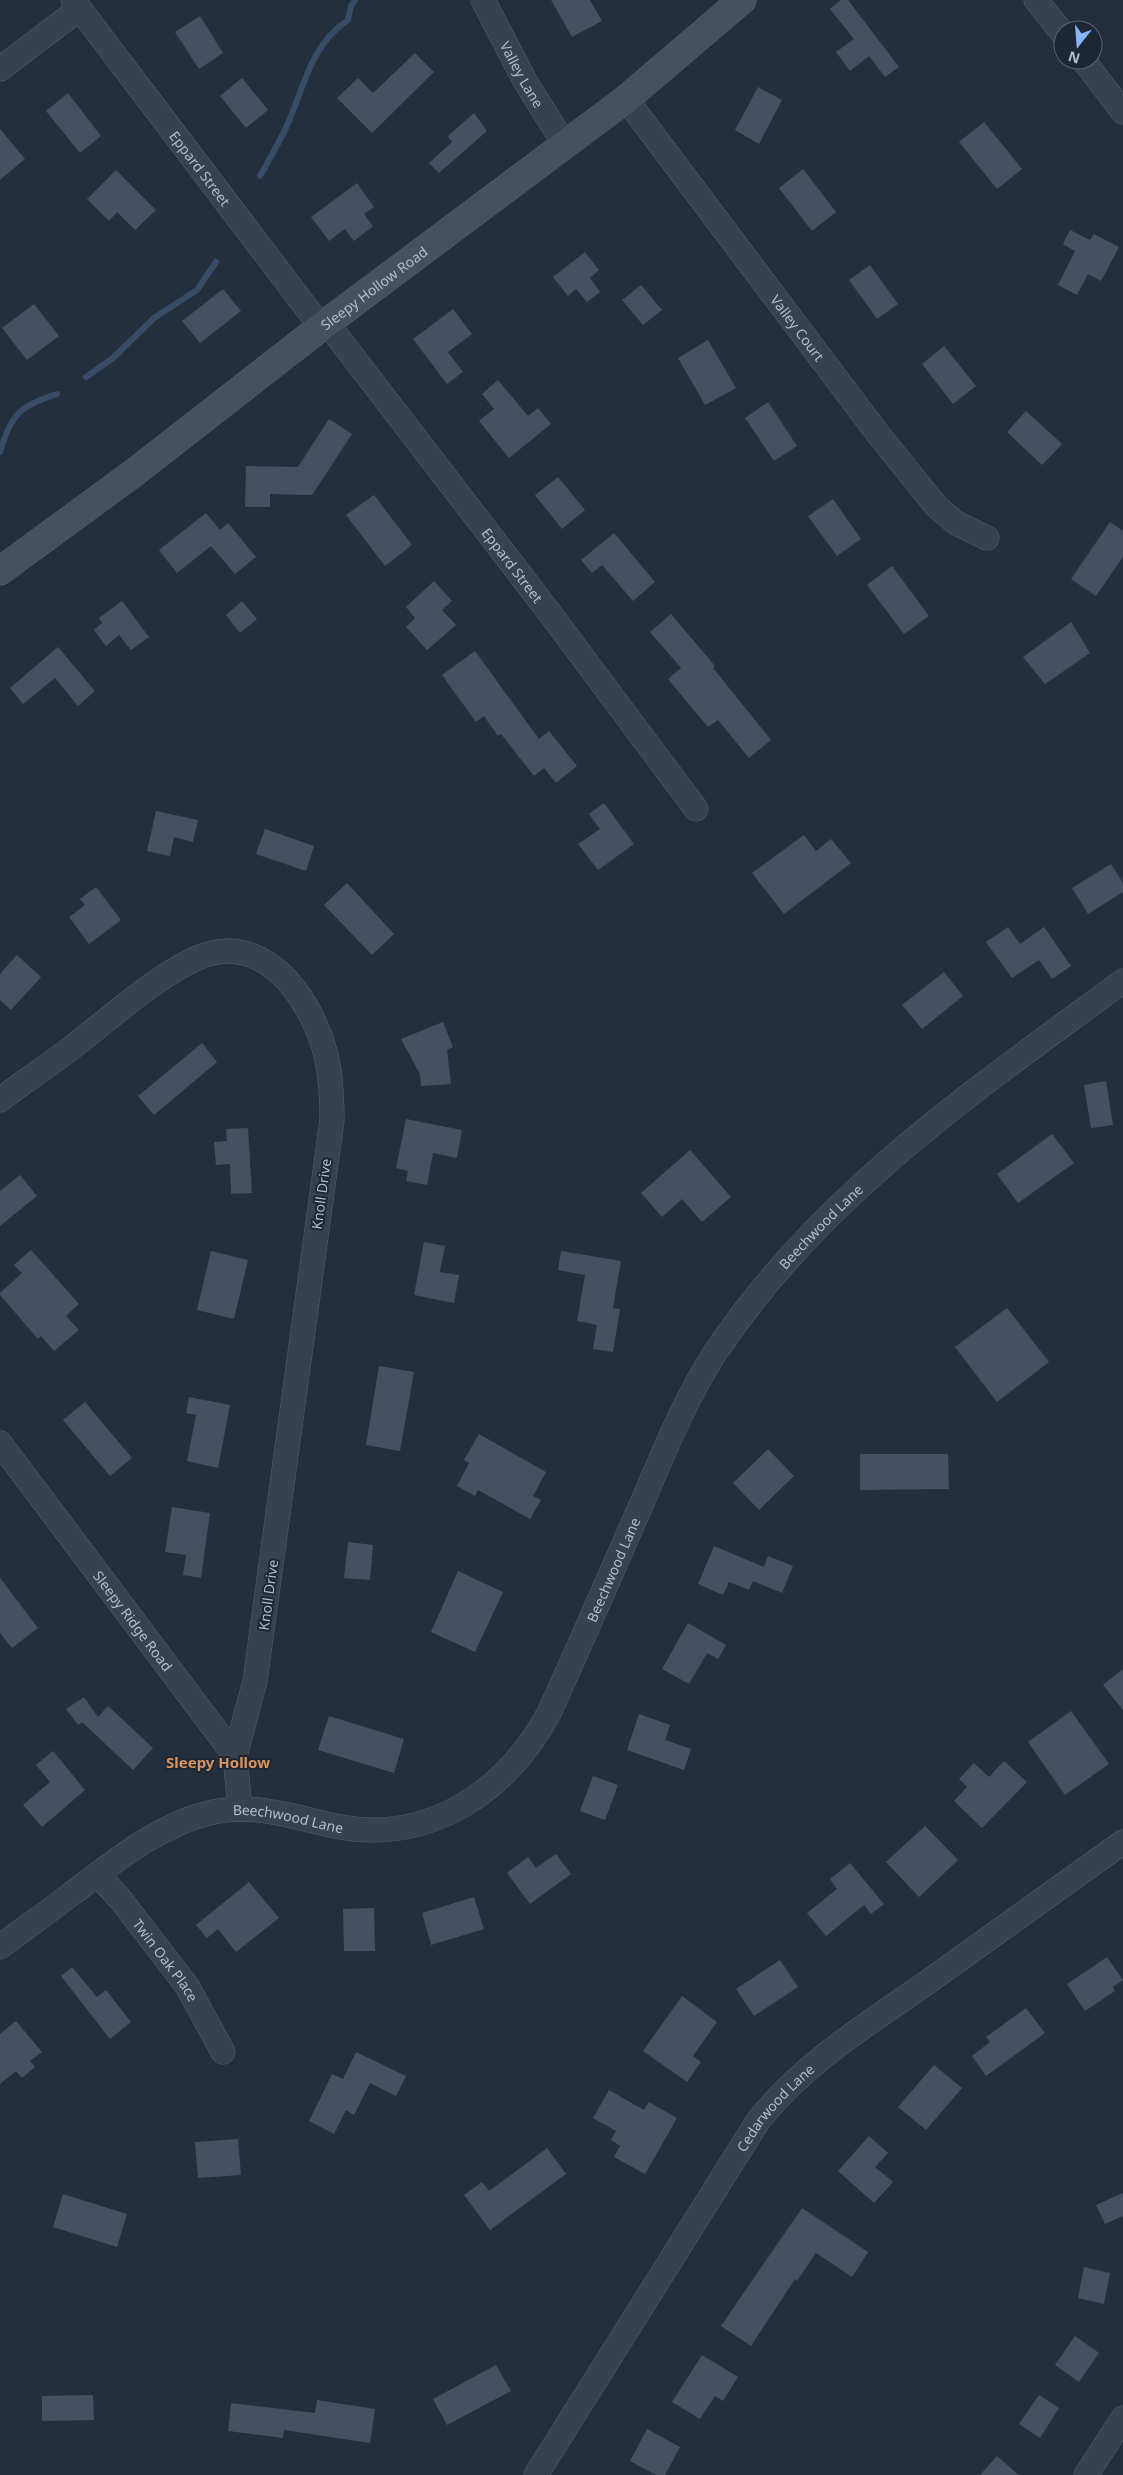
<svg xmlns="http://www.w3.org/2000/svg" width="1123" height="2475" font-family="'Noto Sans',sans-serif">
<style>
.lines{fill:none;stroke-linecap:round;stroke-linejoin:round}
.stream{stroke:#394c67;stroke-width:6}
.building{fill:#455162}
.street-casing{stroke:#565f6c;stroke-width:25}
.secondary-casing{stroke:#565f6c;stroke-width:29}
.street{stroke:#38414e;stroke-width:24}
.secondary{stroke:#465061;stroke-width:28}
.labels{text-anchor:middle;dominant-baseline:central;stroke-width:4;stroke-linejoin:round;paint-order:stroke}
.street-label{font-size:14px;fill:#b4bcc9;stroke:#1d2633}
.neighbourhood-label{font-size:15px;font-weight:bold;fill:#d59563;stroke:#1d2633}
</style>
<rect width="100%" height="100%" fill="#242f3e"/>
<g class="lines">
<g class="stream">
<path d="M260 176C270 158 281 140 289 121 305 83 312 44 348 20L351 6 355 0"/>
<path d="M86 377 113 358 154 318 197 290 216 262"/>
<path d="M0 452C11 414 20 406 57 394"/>
</g>
</g>
<g class="building">
<path d="M551 0H590L602 21 572 37Z"/>
<path d="M841 0H848L899 67 885 77 869 56 850 71 836 52 854 39 830 9Z"/>
<path d="M200 16 223 53 199 69 175 32Z"/>
<path d="M415 53 434 72 372 133 337 98 358 78 373 93Z"/>
<path d="M242 78 268 110 246 128 220 96Z"/>
<path d="M758 87 782 100 759 144 735 130Z"/>
<path d="M68 93 101 136 80 153 46 111Z"/>
<path d="M474 113 487 131 439 173 429 163 452 142 448 136Z"/>
<path d="M984 122 1022 169 997 189 959 142Z"/>
<path d="M0 129 25 159 0 180Z"/>
<path d="M803 169 836 212 812 231 779 188Z"/>
<path d="M116 170 156 210 135 230 117 212 109 221 87 199Z"/>
<path d="M357 183 374 207 364 214 373 226 354 241 345 229 329 241 311 217Z"/>
<path d="M1070 230 1090 240 1094 234 1119 247 1101 281 1088 274 1077 295 1058 285 1075 251 1063 244Z"/>
<path d="M585 252 599 270 590 278 600 292 587 302 576 289 568 296 553 277Z"/>
<path d="M870 265 898 304 877 319 849 280Z"/>
<path d="M641 285 662 310 643 325 622 300Z"/>
<path d="M223 289 241 311 200 343 182 321Z"/>
<path d="M34 304 59 336 27 360 2 328Z"/>
<path d="M453 309 472 334 448 352 463 372 447 384 413 339Z"/>
<path d="M708 340 736 388 705 405 678 358Z"/>
<path d="M944 346 976 386 953 404 922 364Z"/>
<path d="M498 380 528 416 538 408 551 424 509 458 479 421 494 409 482 394Z"/>
<path d="M768 402 797 446 774 461 745 418Z"/>
<path d="M1026 411 1062 444 1042 465 1007 432Z"/>
<path d="M329 419 352 434 312 495 270 494V507H245L246 466 298 467Z"/>
<path d="M558 477 585 510 562 529 535 495Z"/>
<path d="M374 495 412 545 385 566 346 515Z"/>
<path d="M833 499 861 539 837 556 808 516Z"/>
<path d="M206 513 220 530 228 523 256 557 235 574 211 546 177 573 159 550Z"/>
<path d="M1110 522 1123 531V557L1096 596 1071 579Z"/>
<path d="M614 533 655 582 633 601 602 565 592 573 581 560Z"/>
<path d="M892 566 929 616 904 634 867 585Z"/>
<path d="M434 581 452 601 442 610 456 625 427 650 406 627 415 618 406 607Z"/>
<path d="M122 601 149 637 131 650 119 635 106 646 94 630 102 623 99 618Z"/>
<path d="M242 601 257 619 240 633 226 615Z"/>
<path d="M671 614 715 666 713 668 771 740 749 758 718 720 708 727 668 679 681 668 650 632Z"/>
<path d="M1071 622 1090 653 1045 684 1023 657Z"/>
<path d="M58 647 95 691 78 706 55 678 23 704 10 688Z"/>
<path d="M475 651 539 739 549 731 577 766 556 783 544 768 534 776 501 734 498 736 484 716 476 722 442 675Z"/>
<path d="M604 803 634 844 598 870 578 844 600 829 589 814Z"/>
<path d="M156 811 198 820 193 842 174 837 170 856 147 851Z"/>
<path d="M265 829 314 846 306 871 256 854Z"/>
<path d="M804 835 816 851 831 839 851 863 784 914 752 873Z"/>
<path d="M1111 864 1123 883V892L1088 914 1072 888Z"/>
<path d="M347 883 394 934 372 955 324 905Z"/>
<path d="M96 887 121 920 89 944 69 917 85 905 80 899Z"/>
<path d="M1008 927 1020 944 1044 927 1071 966 1052 979 1039 960 1012 978 986 942Z"/>
<path d="M17 955 41 977 11 1010 0 1000V974Z"/>
<path d="M944 972 963 996 922 1029 902 1005Z"/>
<path d="M443 1022 453 1047 447 1050 451 1084 421 1086 420 1074 401 1039Z"/>
<path d="M202 1043 217 1062 154 1115 138 1096Z"/>
<path d="M1106 1081 1113 1125 1091 1128 1084 1085Z"/>
<path d="M406 1119 462 1130 457 1158 433 1153 427 1185 406 1181 408 1171 396 1168Z"/>
<path d="M248 1128 252 1193 231 1194 230 1164 216 1165 214 1142 227 1141 226 1129Z"/>
<path d="M1052 1134 1074 1163 1018 1203 997 1174Z"/>
<path d="M690 1150 731 1197 702 1222 682 1199 662 1217 641 1193Z"/>
<path d="M20 1175 37 1196 0 1226V1191Z"/>
<path d="M424 1242 445 1246 440 1272 459 1275 454 1303 414 1295Z"/>
<path d="M31 1250 79 1304 66 1316 79 1330 54 1351 41 1336 38 1339 0 1295V1293L22 1273 14 1265Z"/>
<path d="M211 1251 248 1260 234 1319 197 1310Z"/>
<path d="M561 1251 621 1261 613 1308 620 1309 613 1352 593 1349 597 1325 577 1321 585 1275 558 1270Z"/>
<path d="M1007 1308 1049 1362 997 1402 955 1347Z"/>
<path d="M379 1366 414 1372 400 1451 366 1445Z"/>
<path d="M189 1397 230 1405 218 1468 187 1461 196 1415 186 1413Z"/>
<path d="M85 1402 132 1458 110 1476 63 1420Z"/>
<path d="M479 1434 546 1472 533 1496 541 1500 530 1519 478 1490 475 1496 457 1486 469 1463 464 1460Z"/>
<path d="M768 1449 794 1476 759 1510 733 1483Z"/>
<path d="M860 1454H948L949 1489 860 1490Z"/>
<path d="M172 1507 210 1513 201 1578 183 1575 186 1555 165 1552Z"/>
<path d="M348 1542 373 1545 370 1580 344 1578Z"/>
<path d="M714 1546 764 1567 768 1556 793 1566 782 1593 753 1581 749 1590 729 1582 723 1595 698 1584Z"/>
<path d="M458 1571 503 1592 475 1652 431 1632Z"/>
<path d="M0 1578 38 1628 12 1648 0 1633Z"/>
<path d="M688 1623 726 1645 718 1659 707 1653 689 1684 662 1669Z"/>
<path d="M1123 1669V1710L1103 1685Z"/>
<path d="M84 1697 98 1717 108 1706 153 1748 133 1770 82 1722 78 1725 66 1709Z"/>
<path d="M1071 1711 1109 1764 1065 1795 1028 1742Z"/>
<path d="M639 1714 670 1725 665 1740 691 1749 684 1770 627 1750Z"/>
<path d="M329 1716 404 1739 394 1773 318 1750Z"/>
<path d="M53 1751 85 1790 42 1827 23 1805 50 1782 36 1765Z"/>
<path d="M1004 1761 1027 1782 982 1828 954 1801 967 1787 959 1779 974 1763 989 1777Z"/>
<path d="M593 1776 618 1785 605 1820 580 1811Z"/>
<path d="M925 1826 958 1860 919 1897 886 1862Z"/>
<path d="M556 1854 571 1874 530 1904 507 1873 528 1857 536 1868Z"/>
<path d="M850 1863 884 1904 871 1914 864 1905 826 1936 807 1913 837 1889 830 1879Z"/>
<path d="M249 1882 279 1918 236 1952 218 1929 207 1938 196 1925Z"/>
<path d="M474 1897 484 1929 431 1945 422 1913Z"/>
<path d="M374 1908 375 1951H344L343 1909Z"/>
<path d="M1107 1957 1123 1980 1113 1987 1115 1991 1085 2011 1067 1984Z"/>
<path d="M780 1960 798 1987 754 2016 736 1989Z"/>
<path d="M72 1967 97 1997 106 1990 131 2022 110 2039 61 1976Z"/>
<path d="M682 1996 717 2022 693 2056 701 2062 687 2082 643 2051Z"/>
<path d="M1026 2008 1045 2033 986 2076 972 2056 990 2042 986 2037Z"/>
<path d="M16 2021 42 2052 30 2061 35 2067 22 2078 16 2071 0 2084V2034Z"/>
<path d="M356 2052 406 2076 396 2096 370 2083 354 2115 346 2110 334 2134 309 2121 332 2074 343 2079Z"/>
<path d="M934 2065 962 2088 926 2130 898 2107Z"/>
<path d="M609 2090 644 2110 649 2102 677 2118 645 2174 614 2157 620 2146 611 2140 616 2131 593 2118Z"/>
<path d="M869 2136 888 2153 875 2167 893 2182 874 2203 838 2171Z"/>
<path d="M238 2139 241 2175 198 2178 195 2142Z"/>
<path d="M547 2148 566 2174 490 2230 464 2195 482 2182 489 2191Z"/>
<path d="M1123 2193V2216L1105 2224 1096 2205Z"/>
<path d="M63 2194 127 2214 117 2247 53 2227Z"/>
<path d="M802 2208 868 2252 852 2277 816 2253 797 2281 795 2279 751 2346 721 2326Z"/>
<path d="M1084 2267 1110 2273 1104 2304 1078 2298Z"/>
<path d="M1075 2336 1099 2353 1079 2382 1055 2365Z"/>
<path d="M702 2355 738 2377 723 2401 715 2396 700 2419 672 2402Z"/>
<path d="M496 2365 511 2391 447 2425 433 2399Z"/>
<path d="M93 2395 94 2420 42 2421V2396Z"/>
<path d="M1039 2395 1059 2408 1040 2438 1019 2424Z"/>
<path d="M317 2400 375 2409 370 2443 284 2430 283 2438 228 2431 231 2403 315 2413Z"/>
<path d="M647 2429 680 2447 665 2475H656L630 2461Z"/>
<path d="M997 2456 1019 2475H980Z"/>
</g>
<g class="lines">
<defs>
<g id="street">
<path id="s1" d="M73 0 321 327"/>
<path id="s2" d="M483 0 525 81 565 145"/>
<path d="M1036 0 1063 34"/>
<path d="M1083 60 1123 112"/>
<path d="M0 69 79 9"/>
<path id="s3" d="M626 99 878 434 937 507 956 523 987 538"/>
<path id="s4" d="M327 323 549 612 696 809"/>
<path d="M0 1100C24 1081 50 1065 74 1046 108 1020 172 962 212 953 247 945 276 964 296 991 326 1034 332 1068 332 1120L255 1681 235 1756"/>
<path id="s5" d="M0 1443 235 1756 240 1809"/>
<path id="s6" d="M98 1875 121 1900 187 1986 223 2052"/>
<path id="s7" d="M0 1947C23 1929 47 1913 70 1895 113 1863 156 1826 209 1813 253 1802 293 1817 335 1826 429 1845 506 1792 549 1713 581 1643 611 1573 642 1503 664 1452 685 1399 715 1353 818 1197 975 1090 1123 981"/>
<path id="s8" d="M536 2475 758 2121C803 2064 866 2025 925 1984 991 1937 1057 1889 1123 1842"/>
<path d="M1086 2475 1123 2418"/>
</g>
<g id="secondary">
<path id="s9" d="M0 571 135 472 321 327 626 99 742 0"/>
</g>
</defs>
<use href="#street" class="street-casing"/>
<use href="#secondary" class="secondary-casing"/>
<use href="#street" class="street"/>
<use href="#secondary" class="secondary"/>
</g>
<g class="labels">
<g class="street-label">
<text stroke="none"><textPath href="#s2" startOffset="84">Valley Lane</textPath></text>
<text stroke="none"><textPath href="#s1" startOffset="211">Eppard Street</textPath></text>
<text stroke="none"><textPath href="#s9" startOffset="469">Sleepy Hollow Road</textPath></text>
<text stroke="none"><textPath href="#s3" startOffset="286">Valley Court</textPath></text>
<text stroke="none"><textPath href="#s4" startOffset="305">Eppard Street</textPath></text>
<text transform="translate(321 1194) rotate(-82)">Knoll Drive</text>
<text stroke="none"><textPath href="#s7" startOffset="1200">Beechwood Lane</textPath></text>
<text stroke="none"><textPath href="#s7" startOffset="795">Beechwood Lane</textPath></text>
<text transform="translate(268 1595) rotate(-82)">Knoll Drive</text>
<text stroke="none"><textPath href="#s5" startOffset="222">Sleepy Ridge Road</textPath></text>
<text stroke="none"><textPath href="#s7" startOffset="330">Beechwood Lane</textPath></text>
<text stroke="none"><textPath href="#s6" startOffset="109">Twin Oak Place</textPath></text>
<text stroke="none"><textPath href="#s8" startOffset="439">Cedarwood Lane</textPath></text>
</g>
<g class="neighbourhood-label">
<text x="218" y="1762">Sleepy Hollow</text>
</g>
</g>
<g transform="translate(1078 45) rotate(197)"><circle r="24" fill="#1d2633" stroke="#59626f"/>
<path d="M0-4L9 19L0 12L-9 19Z" fill="#8ab4f8"/>
<text y="-8" font-size="14" font-weight="bold" text-anchor="middle" fill="#b4bcc9">N</text>
</g>
</svg>
